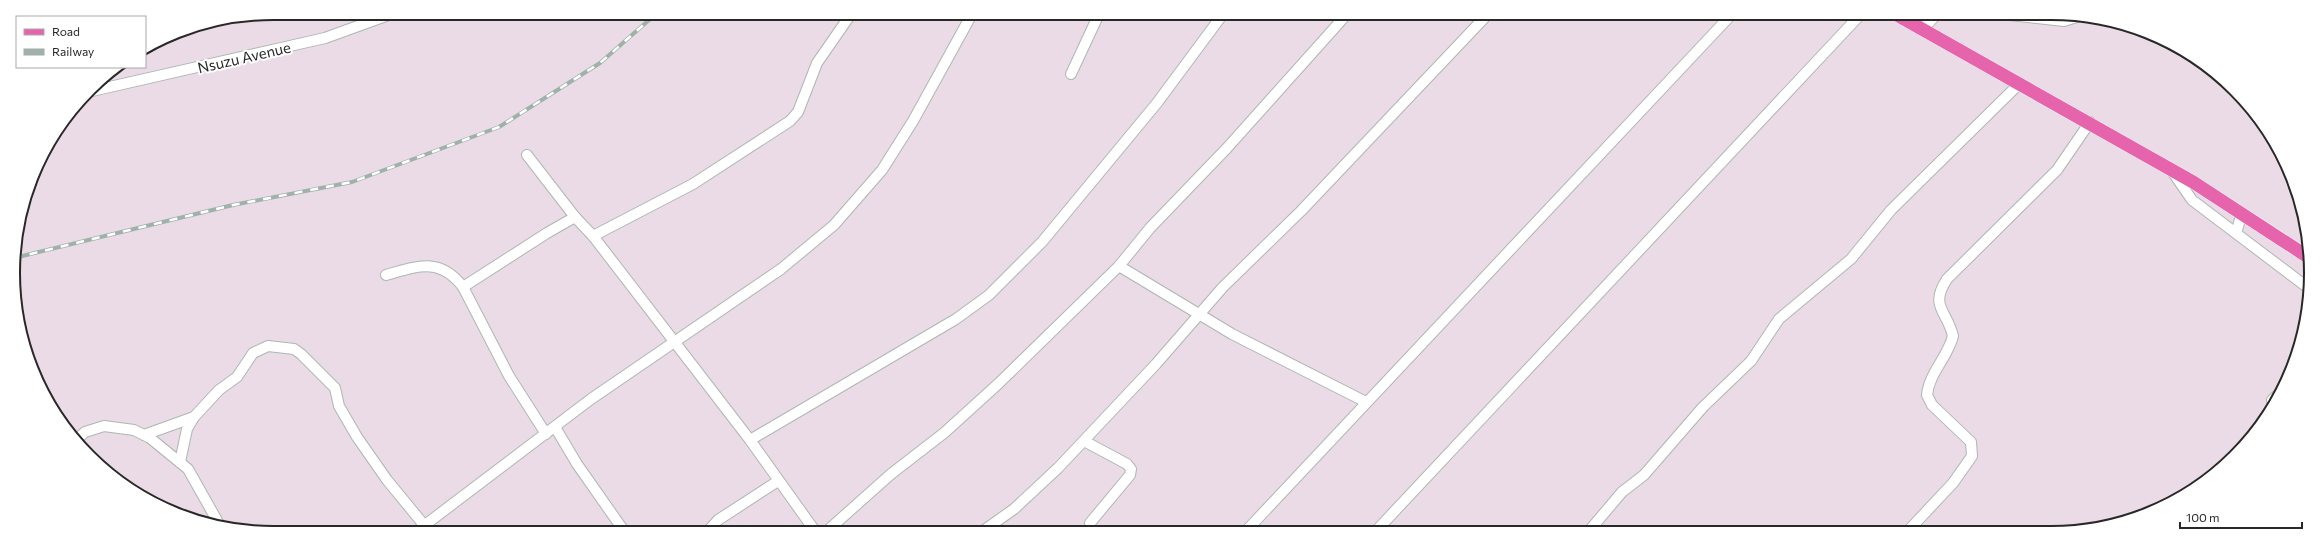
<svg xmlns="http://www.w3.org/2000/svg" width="2324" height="546" font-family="Commissioner,sans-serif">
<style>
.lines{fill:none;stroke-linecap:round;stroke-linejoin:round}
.minor-casing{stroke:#acb8b1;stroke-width:12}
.major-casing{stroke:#fff;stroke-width:14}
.minor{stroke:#fff;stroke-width:10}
.major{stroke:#e664ab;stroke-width:13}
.rail-casing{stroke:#9eb2a9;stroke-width:4}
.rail{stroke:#fff;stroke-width:2.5;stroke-dasharray:8;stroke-linecap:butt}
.labels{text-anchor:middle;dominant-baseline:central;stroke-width:4;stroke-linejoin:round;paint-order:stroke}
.street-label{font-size:15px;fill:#282828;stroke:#fff}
.rim{fill:none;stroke:#282828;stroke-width:2}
</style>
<rect width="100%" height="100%" fill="#eadbe6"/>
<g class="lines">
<defs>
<g id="minor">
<path d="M2010 15 2064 21 2083 15"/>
<path d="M1923 29 1936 15"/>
<path d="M1071 74 1099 14"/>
<path d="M92 91 325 38 394 13"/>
<path d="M527 155 575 217 593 236 750 440 815 531"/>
<path d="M2172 171 2192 200 2307 287"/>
<path d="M2236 233 2242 213"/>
<path d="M593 236 693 184 790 121 798 112 817 63 851 14"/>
<path d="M1119 266 1232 334 1366 402"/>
<path d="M386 275C418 266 440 257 463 287L547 233 575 217"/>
<path d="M463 287 509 376 546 434"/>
<path d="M2273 404 2272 400 2281 392"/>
<path d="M555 427 577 464 624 531"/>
<path d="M144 435 194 417 219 390 237 377 253 353 268 346 294 349 301 354 335 388 339 406 357 437 387 480 429 531"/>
<path d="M76 440 85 432 104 426 134 430 150 438 188 469 219 524"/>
<path d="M750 440 956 319 989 295 1042 242 1157 103 1223 14"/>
<path d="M1084 441 1127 464 1131 469 1130 475 1090 523"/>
<path d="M180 462 187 429 194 417"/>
<path d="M417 531 591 399 781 269 834 225 882 170 913 121 972 14"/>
<path d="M708 531 718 520 778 481"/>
<path d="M827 531 891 474 944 433 998 384 1119 266 1150 228 1227 148 1347 14"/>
<path d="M983 531 1014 509 1058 468 1156 364 1223 287 1301 211 1487 15"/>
<path d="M1246 531 1731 15"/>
<path d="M1376 531 1860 15"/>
<path d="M1589 531 1622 492 1644 475 1703 407 1751 361 1779 319 1851 259 1891 210 2019 84"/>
<path d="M1908 531 1953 483 1972 456 1971 442 1932 405 1927 395C1929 373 1948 357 1953 336 1947 310 1929 307 1947 279L2057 170 2090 122"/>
</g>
<path id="major" d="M1897 15 2193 182 2305 255"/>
</defs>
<use href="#minor" class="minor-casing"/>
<use href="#major" class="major-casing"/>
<use href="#minor" class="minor"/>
<use href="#major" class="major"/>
<defs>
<path id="rail" d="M14 258 233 205 352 182 499 127 600 63 657 13"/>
</defs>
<use href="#rail" class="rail-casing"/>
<use href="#rail" class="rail"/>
</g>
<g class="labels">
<g class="street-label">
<text transform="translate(244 57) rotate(-13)">Nsuzu Avenue</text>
</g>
</g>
<path d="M0 0H2324V546H0ZM273 20H2051A253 253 0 0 1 2304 273V273A253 253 0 0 1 2051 526H273A253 253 0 0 1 20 273V273A253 253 0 0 1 273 20Z" fill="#fff" fill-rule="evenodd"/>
<path class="rim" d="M273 20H2051A253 253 0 0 1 2304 273V273A253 253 0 0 1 2051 526H273A253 253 0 0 1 20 273V273A253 253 0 0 1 273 20Z"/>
<rect x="16" y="16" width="130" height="52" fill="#ffffff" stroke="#a9a9a9"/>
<rect x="24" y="29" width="20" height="6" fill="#e664ab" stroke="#a9a9a9"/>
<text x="52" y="36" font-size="12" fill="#282828">Road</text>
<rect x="24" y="49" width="20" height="6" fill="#9eb2a9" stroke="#a9a9a9"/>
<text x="52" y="56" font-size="12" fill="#282828">Railway</text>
<path d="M2180 522v6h122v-6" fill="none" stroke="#282828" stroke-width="2"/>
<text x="2186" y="522" font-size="12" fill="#282828" stroke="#ffffff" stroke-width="3" paint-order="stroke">100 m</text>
</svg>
